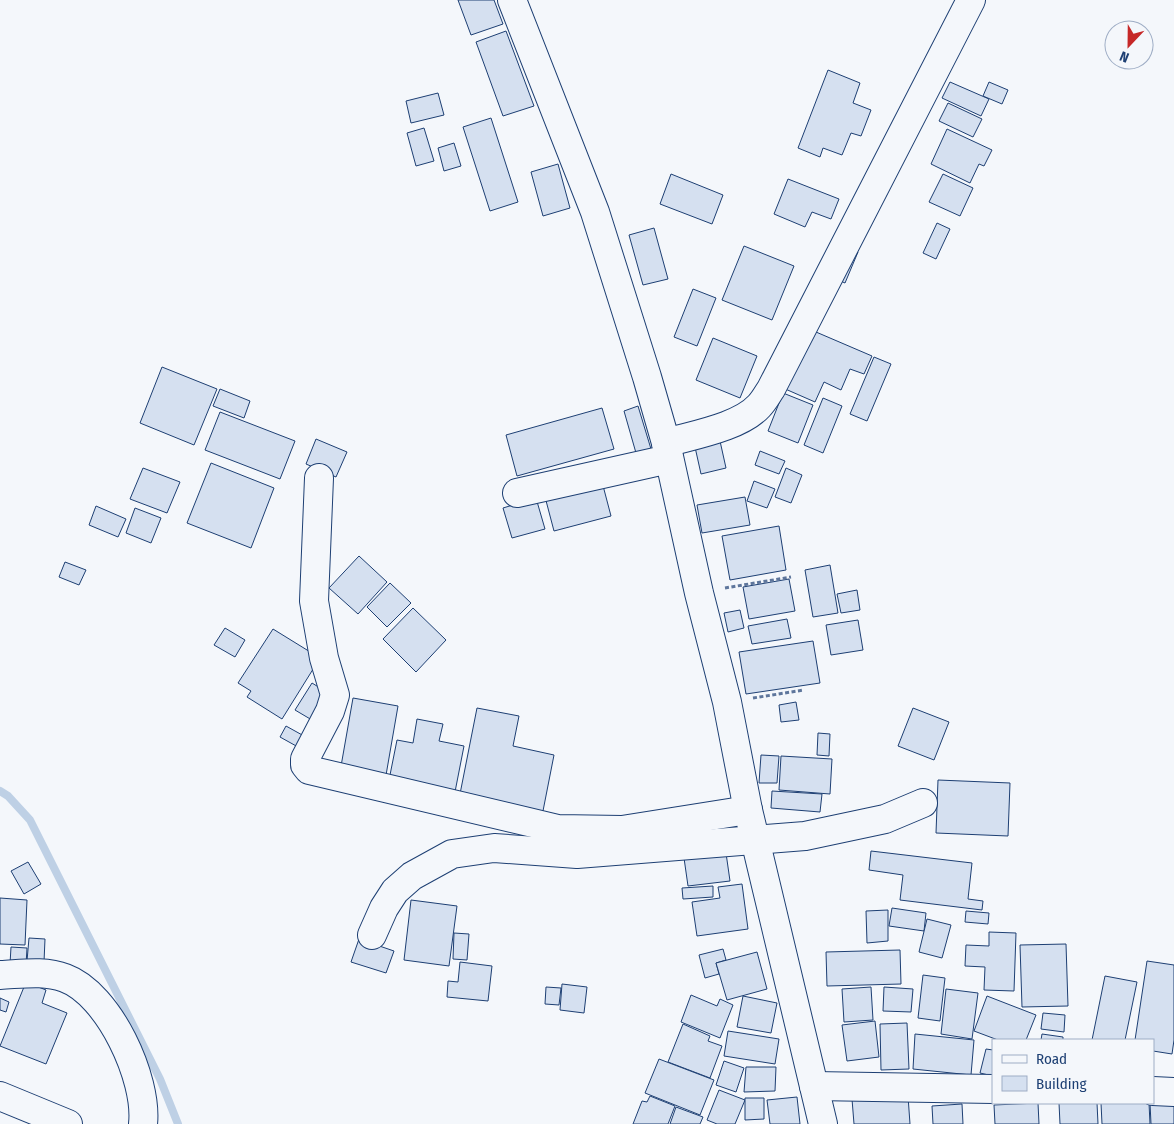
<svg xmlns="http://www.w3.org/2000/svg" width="1174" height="1124" font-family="'Fira Sans Condensed',sans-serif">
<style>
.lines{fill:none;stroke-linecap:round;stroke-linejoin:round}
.stream{stroke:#bed0e5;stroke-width:8}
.building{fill:#d5e0f0;stroke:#1d3f73}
.minor-casing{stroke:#1d3f73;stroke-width:30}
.path{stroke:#5e769c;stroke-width:3;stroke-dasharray:4 2.5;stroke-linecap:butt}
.minor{stroke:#f4f7fb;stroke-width:28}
</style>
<rect width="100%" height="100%" fill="#f4f7fb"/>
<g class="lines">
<path class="stream" d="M0 791 8 796 30 820 160 1079 178 1124"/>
</g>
<g class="building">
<path d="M458 0H494L503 24 471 35Z"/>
<path d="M506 31 534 106 503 116 476 42Z"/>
<path d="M828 70 860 83 853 103 871 110 861 136 851 133 842 155 823 148 820 157 798 148Z"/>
<path d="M950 82 989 99 981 116 942 98Z"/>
<path d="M989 82 1008 90 1002 104 983 96Z"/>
<path d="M438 93 444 115 411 123 406 101Z"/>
<path d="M948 103 982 119 973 137 939 121Z"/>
<path d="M491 118 518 202 490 211 463 127Z"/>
<path d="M424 128 434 161 416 166 407 133Z"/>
<path d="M947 129 992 150 984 166 979 164 970 183 931 164Z"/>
<path d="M454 143 461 166 444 171 438 148Z"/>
<path d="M558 164 570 208 543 216 531 172Z"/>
<path d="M671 174 723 195 712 224 660 204Z"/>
<path d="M943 174 973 188 960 216 929 202Z"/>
<path d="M788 179 839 199 831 219 812 212 805 227 774 214Z"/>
<path d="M937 223 950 229 936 259 923 253Z"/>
<path d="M654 228 668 279 643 285 629 235Z"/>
<path d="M744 246 794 266 772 320 722 300Z"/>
<path d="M847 248 858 252 845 283 834 278Z"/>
<path d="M693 289 716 298 697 346 674 337Z"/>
<path d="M809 329 872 356 864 374 850 369 841 390 824 382 815 402 783 388Z"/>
<path d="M713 338 757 356 740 398 696 380Z"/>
<path d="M874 357 891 364 867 421 850 414Z"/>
<path d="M162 367 217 389 194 445 140 423Z"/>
<path d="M220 389 250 401 244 418 213 406Z"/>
<path d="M783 393 813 405 798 443 768 431Z"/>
<path d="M823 398 842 406 823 453 804 445Z"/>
<path d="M638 406 651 449 636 453 624 411Z"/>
<path d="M602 408 614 449 517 476 506 435Z"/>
<path d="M220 412 295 441 280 479 205 450Z"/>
<path d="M316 439 347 452 336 477 306 464Z"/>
<path d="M720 441 726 468 701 474 695 447Z"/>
<path d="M760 451 785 461 779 474 755 465Z"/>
<path d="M211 463 274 488 251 548 187 523Z"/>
<path d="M143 468 180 482 167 513 130 499Z"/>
<path d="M786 468 802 475 791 503 775 497Z"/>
<path d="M601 478 611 516 554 531 544 493Z"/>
<path d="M754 481 775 489 767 508 747 501Z"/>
<path d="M745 497 750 525 702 533 697 505Z"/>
<path d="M536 498 545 529 512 538 503 508Z"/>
<path d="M96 506 126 519 118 537 89 525Z"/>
<path d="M135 508 161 518 151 543 126 533Z"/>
<path d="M779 526 786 570 730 580 722 536Z"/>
<path d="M359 556 387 582 358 614 329 588Z"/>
<path d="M65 562 86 570 79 585 59 577Z"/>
<path d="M830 565 838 613 813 617 805 570Z"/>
<path d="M789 579 795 611 749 619 743 587Z"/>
<path d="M390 583 411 603 387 627 367 607Z"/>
<path d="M857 590 860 610 841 613 837 594Z"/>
<path d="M413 608 446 640 416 672 383 639Z"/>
<path d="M740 610 744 628 728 632 724 613Z"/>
<path d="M787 619 791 638 752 644 748 626Z"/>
<path d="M858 620 863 650 831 655 826 625Z"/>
<path d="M225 628 245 640 235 657 214 645Z"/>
<path d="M273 629 320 658 282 719 247 697 251 691 238 683Z"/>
<path d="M813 641 820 683 746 694 739 652Z"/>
<path d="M312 683 333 696 317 723 295 710Z"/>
<path d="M353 698 398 706 385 781 340 772Z"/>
<path d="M796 702 799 720 781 722 779 705Z"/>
<path d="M477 708 519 716 513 746 554 755 542 816 459 799Z"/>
<path d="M913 708 949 722 934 760 898 746Z"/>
<path d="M417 719 443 724 439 741 464 746 454 797 388 785 397 740 413 743Z"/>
<path d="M286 726 304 736 298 747 280 737Z"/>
<path d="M818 733 830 734 829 756 817 755Z"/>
<path d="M761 755 779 756 777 783H759Z"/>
<path d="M781 756 832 759 830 794 779 790Z"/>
<path d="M938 780 1010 783 1008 836 936 833Z"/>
<path d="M772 791 822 794 820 812 771 808Z"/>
<path d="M871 851 972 863 968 899 983 901 982 910 900 900 903 875 869 870Z"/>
<path d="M726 853 730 881 688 886 684 858Z"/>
<path d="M28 862 41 884 24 894 11 871Z"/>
<path d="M742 884 748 929 697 936 692 902 720 898 718 887Z"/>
<path d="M713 886V897L683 899 682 888Z"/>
<path d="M0 898 27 900 25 945 0 944Z"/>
<path d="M411 900 457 906 449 966 404 960Z"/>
<path d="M892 908 926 913 924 931 889 926Z"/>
<path d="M888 910V941L867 943 866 911Z"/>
<path d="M966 911 989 913 988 924 965 922Z"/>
<path d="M927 919 951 925 942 958 919 952Z"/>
<path d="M989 932 1016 933 1014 991 984 990 985 967 965 966 966 945 989 946Z"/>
<path d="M454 933 469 934 467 960 453 959Z"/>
<path d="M29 938 45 939 44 962 27 961Z"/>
<path d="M359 939 394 951 386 973 351 962Z"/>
<path d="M1066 944 1068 1006 1022 1007 1020 945Z"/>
<path d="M11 947 27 948 26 965 10 964Z"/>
<path d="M723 949 726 960 716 963 719 974 705 978 699 955Z"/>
<path d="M900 950 901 984 827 986 826 952Z"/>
<path d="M757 952 767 989 727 1000 716 963Z"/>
<path d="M1147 961 1174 965V1040L1172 1054 1153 1051V1040H1135Z"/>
<path d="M460 962 492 966 488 1001 447 997 448 981 458 982Z"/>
<path d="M923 975 945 978 940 1021 918 1018Z"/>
<path d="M1105 976 1137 982 1125 1040H1092Z"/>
<path d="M26 982 46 990 42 1003 67 1013 46 1064 0 1046Z"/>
<path d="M562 984 587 987 584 1013 560 1010Z"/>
<path d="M546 987 561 988 559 1005 545 1004Z"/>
<path d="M871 987 873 1020 844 1022 842 989Z"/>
<path d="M884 987 913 989 911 1012 883 1011Z"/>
<path d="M946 989 978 993 972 1039 941 1034Z"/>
<path d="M691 995 717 1006 720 999 733 1005 720 1038 681 1022Z"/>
<path d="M743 996 777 1003 771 1033 737 1027Z"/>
<path d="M987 996 1036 1015 1026 1040H998L974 1031Z"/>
<path d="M0 998 9 1002 6 1012 0 1010Z"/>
<path d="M1043 1013 1065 1015 1064 1032 1041 1029Z"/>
<path d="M875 1021 879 1057 847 1061 842 1025Z"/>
<path d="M907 1023 909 1069 881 1070 880 1024Z"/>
<path d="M683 1024 710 1036 708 1041 722 1046 710 1078 668 1062Z"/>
<path d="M728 1031 779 1039 775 1064 724 1056Z"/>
<path d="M915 1034 974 1040 971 1075 913 1069Z"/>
<path d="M1042 1034 1063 1037V1040H1041Z"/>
<path d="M986 1049 993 1050V1076L980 1073Z"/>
<path d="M659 1059 714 1080 700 1115 645 1093Z"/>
<path d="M724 1061 744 1068 736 1092 716 1085Z"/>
<path d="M746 1067H776L775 1091 744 1092Z"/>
<path d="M719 1090 745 1100 735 1124H717L707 1120Z"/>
<path d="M650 1096 675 1106 668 1124H633L642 1101 647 1102Z"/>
<path d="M908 1096 910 1124H854L852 1099Z"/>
<path d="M797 1097 800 1124H770L767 1100Z"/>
<path d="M745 1098H764V1119L745 1120Z"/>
<path d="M1174 1100V1124H1151L1150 1103Z"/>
<path d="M1038 1103 1039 1124H995L994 1105Z"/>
<path d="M1059 1103H1097L1098 1124H1060Z"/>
<path d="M1101 1103H1149L1150 1124H1102Z"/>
<path d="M962 1104 963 1124H933L932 1106Z"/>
<path d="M676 1107 703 1117 700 1124H670Z"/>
</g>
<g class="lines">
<defs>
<g id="minor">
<path d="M512 0 595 212 647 377 666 443 699 593 727 702 748 810 823 1124"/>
<path d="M666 443C693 435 740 427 759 406 764 401 767 395 771 389L971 0"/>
<path d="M319 478 314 601 324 658 335 695 330 711 305 759V765L309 770 558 829 622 830 748 810"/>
<path d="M517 493 669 459"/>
<path d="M372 935 384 908 395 891 412 876 452 854 494 848 577 854 805 836 885 819 923 803"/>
<path d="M0 975C22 974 44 970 65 978 109 994 148 1079 143 1124"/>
<path d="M814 1086 993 1089"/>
<path d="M1153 1091 1174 1092"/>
<path d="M0 1096 68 1124"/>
</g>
</defs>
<use href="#minor" class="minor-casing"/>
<g class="path">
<path d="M725 588 791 577"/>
<path d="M753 698 804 690"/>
</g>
<use href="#minor" class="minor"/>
</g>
<rect x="992" y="1039" width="162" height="65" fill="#f4f7fb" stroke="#9eadc5"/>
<rect x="1002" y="1055" width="25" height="8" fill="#f4f7fb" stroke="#9eadc5"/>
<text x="1036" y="1064" font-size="15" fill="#1d3f73">Road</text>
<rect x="1002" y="1076" width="25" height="15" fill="#d5e0f0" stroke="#9eadc5"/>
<text x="1036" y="1089" font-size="15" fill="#1d3f73">Building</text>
<g transform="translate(1129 45) rotate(202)"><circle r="24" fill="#f4f7fb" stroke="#9eadc5"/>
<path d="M0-4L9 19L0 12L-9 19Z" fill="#c62828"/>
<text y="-8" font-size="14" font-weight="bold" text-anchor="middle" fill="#1d3f73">N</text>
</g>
</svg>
